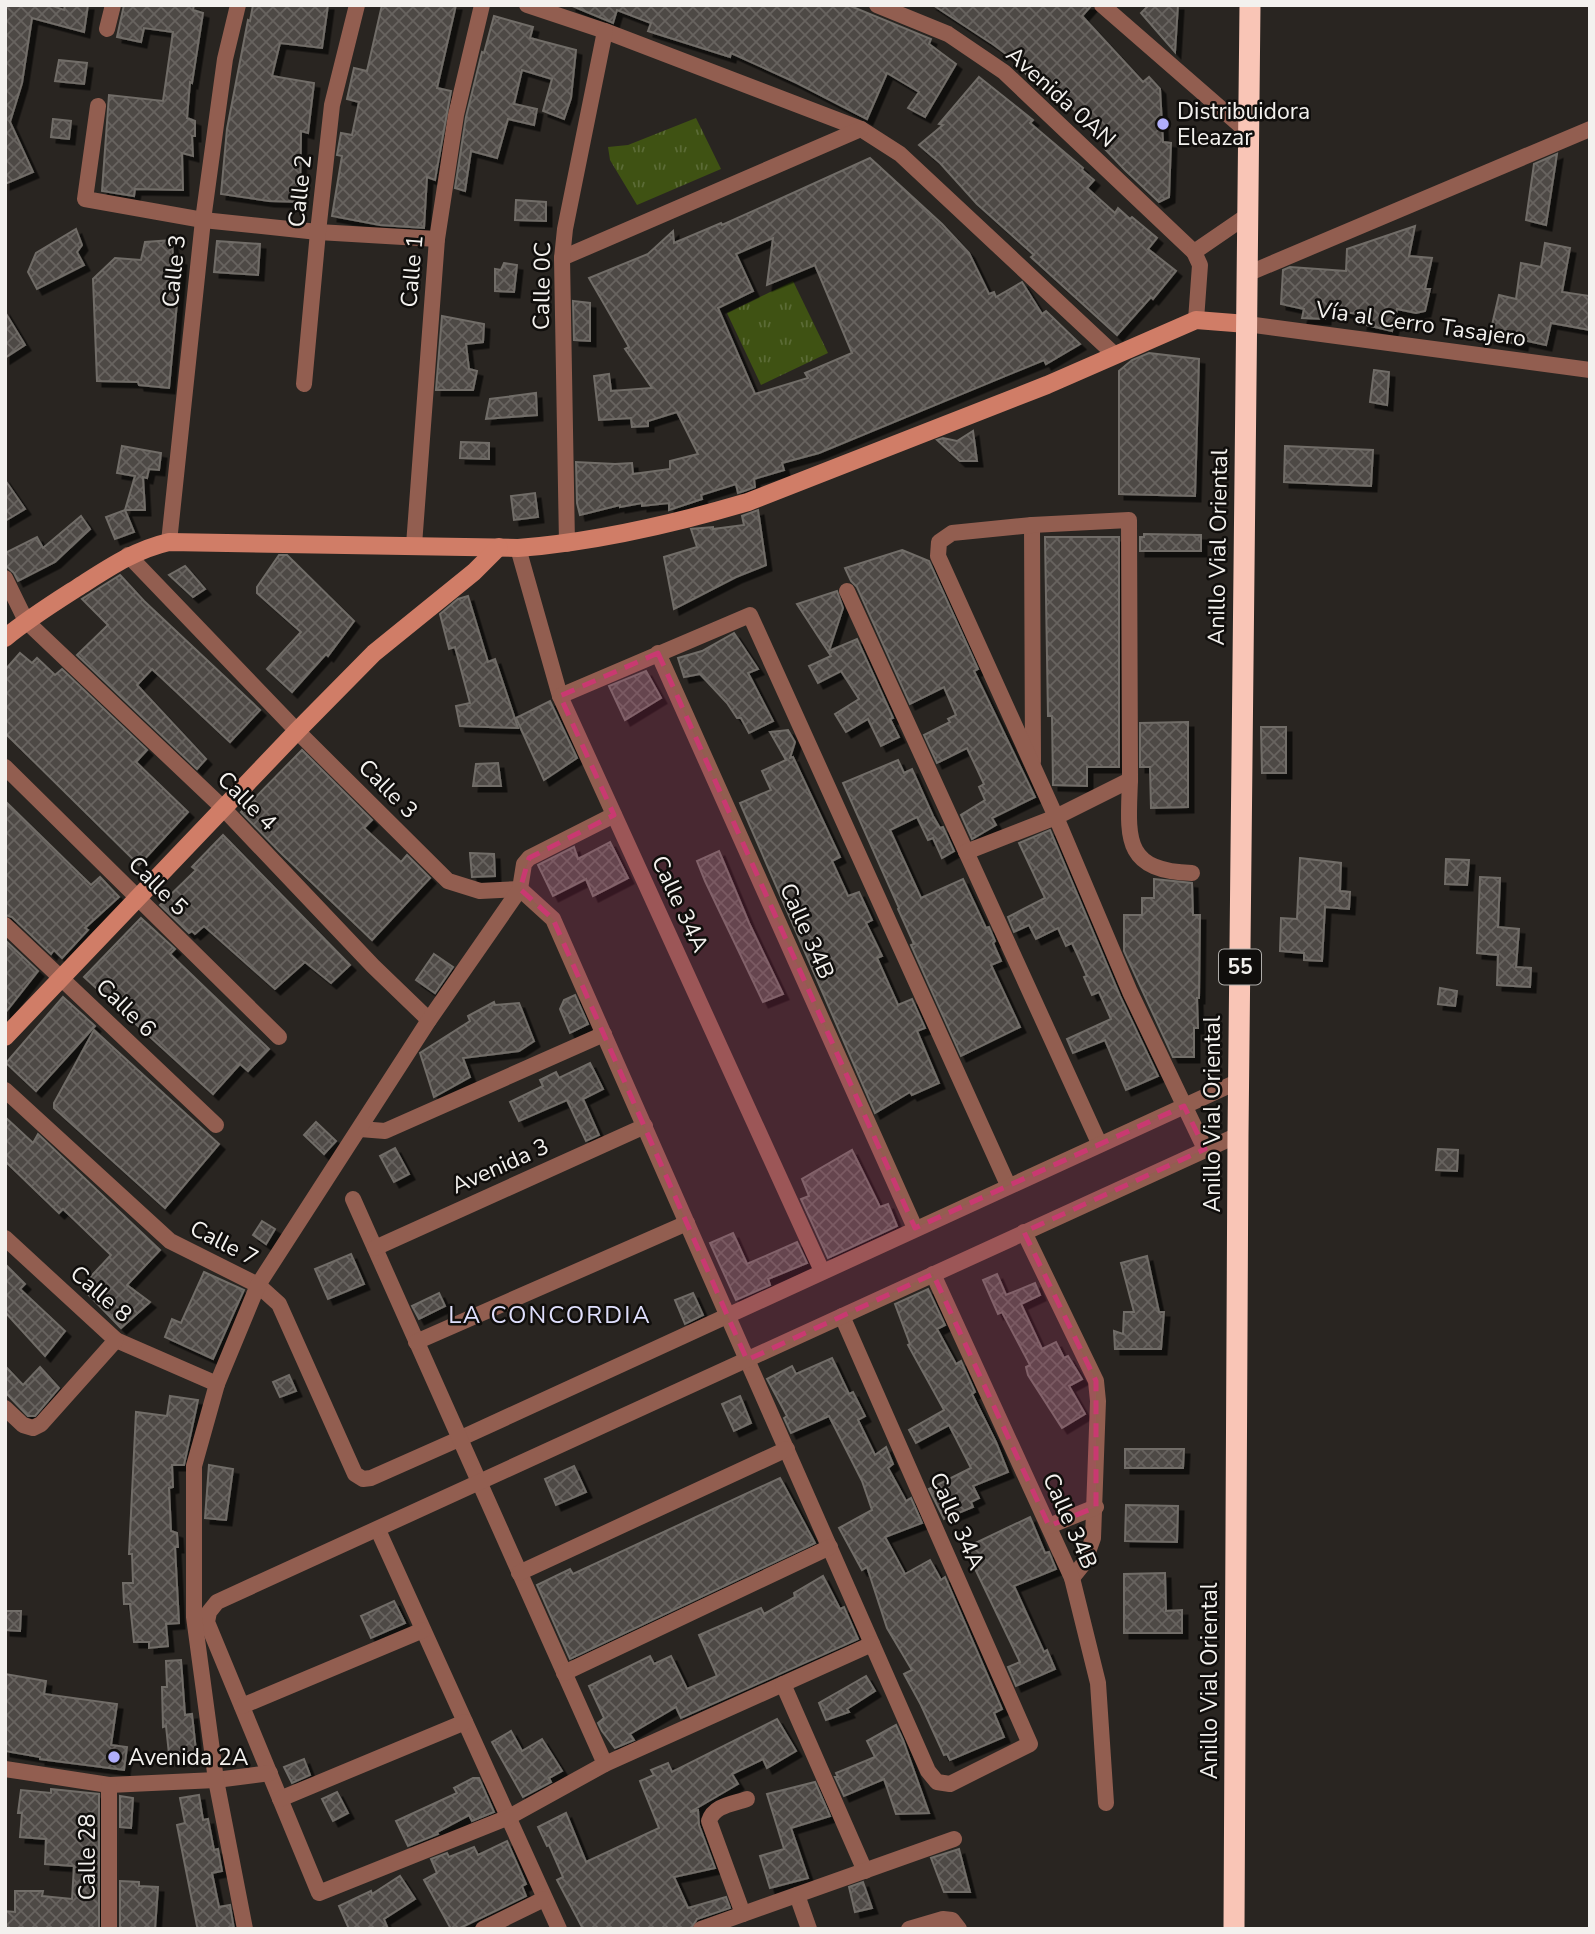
<svg xmlns="http://www.w3.org/2000/svg" width="1595" height="1934" font-family="'Nunito Sans',sans-serif">
<style>
.grass{fill:url(#grass-tufts)}
.building{fill:url(#building-cross-hatch);stroke:#716d68;stroke-width:2;fill-rule:evenodd;filter:url(#shadow)}
.lines{fill:none;stroke-linecap:round;stroke-linejoin:round}
.street{stroke:#925e50;stroke-width:16}
.secondary{stroke:#d07d67;stroke-width:18}
.highway{stroke:#f9c5b6;stroke-width:21}
.marked{fill:#c93971;fill-opacity:0.2;stroke:#c93971;stroke-width:5;stroke-dasharray:14 9;stroke-linejoin:round}
.poi-dot{fill:#b0aefa;stroke:#100e0c;stroke-width:2.5}
.labels{text-anchor:middle;dominant-baseline:central;stroke-width:5;stroke-linejoin:round;paint-order:stroke}
.shield{fill:#100e0c;stroke:#afadaa;stroke-width:2}
.shield-label{font-size:21px;font-weight:bold;fill:#f3f1ee}
.street-label{font-size:23px;fill:#f3f1ee;stroke:#100e0c}
.poi-label{font-size:23px;fill:#f3f1ee;stroke:#100e0c;text-anchor:start}
.neighbourhood-label{font-size:24px;letter-spacing:2px;fill:#dfdffd;stroke:#100e0c}
</style>
<defs>
<pattern id="grass-tufts" width="24" height="20" patternUnits="userSpaceOnUse" patternTransform="scale(1.75)"><rect width="24" height="20" fill="#3f5213"/><path d="M3 7l-1-3M5 7V3M7 7l1-3M15 17l-1-3M17 17v-4M19 17l1-3" fill="none" stroke="#5b6b36"/></pattern>
<pattern id="building-cross-hatch" width="8" height="8" patternUnits="userSpaceOnUse" patternTransform="scale(1.75)"><rect width="8" height="8" fill="#4e4945"/><path d="M0 0l8 8M0 8l8-8" fill="none" stroke="#686460"/></pattern>
<filter id="shadow"><feDropShadow dx="5.5" dy="5.5" stdDeviation="0" flood-color="#0009"/></filter>
</defs>
<rect width="100%" height="100%" fill="#292521"/>
<g class="grass">
<path d="M696 118 721 169 637 205 610 160 608 147 628 145Z"/>
<path d="M793 281 828 353 761 385 727 313Z"/>
</g>
<g class="building">
<path d="M5 5H50L64 10 65 5H88L84 32 32 18 22 83 10 122 33 172 5 184Z"/>
<path d="M124 5H194L193 10 203 13 192 83 190 82 187 118 195 121V136H192L193 156 182 153 183 190 135 189 134 196 102 191 109 95 163 101 173 32 144 28 141 42 117 37Z"/>
<path d="M253 5H328L322 48 280 43 272 76 314 83 308 133 301 131 300 202 269 201 221 194 227 129 248 20 250 21Z"/>
<path d="M382 5H456L437 88 451 91 435 180 427 177 424 228 380 225 332 216 342 156 337 155 341 133 352 135 359 102 347 99 354 68 367 71Z"/>
<path d="M570 5H848L931 39 929 44 956 64 925 117 908 108 919 92 887 73 867 119 797 83 731 53 730 57 648 31 651 23 617 10 613 23Z"/>
<path d="M933 5H1092L1082 16 1143 82 1149 77 1160 89 1163 142 1171 143 1169 197 1159 202 1125 170 1104 148 1112 141 1084 111 1079 115 1067 102 1063 105 1034 67 1026 74 1018 63 994 45Z"/>
<path d="M1149 5H1178L1175 52 1141 13Z"/>
<path d="M494 16 533 27 530 38 576 50 571 98 564 119 543 111 552 79 522 70 514 104 537 109 534 125 508 119 497 158 471 151 465 191 455 188 466 117 482 52 484 53Z"/>
<path d="M59 60 87 63 84 84 55 81Z"/>
<path d="M979 77 1033 120 1030 123 1083 168 1082 170 1094 180 1087 188 1115 213 1118 208 1130 219 1132 217 1157 238 1148 249 1176 271 1153 299 1151 297 1117 335 1031 257 1034 255 977 204 940 163 919 145 943 125 939 124Z"/>
<path d="M53 119 71 121 69 139 51 137Z"/>
<path d="M1557 154 1546 225 1526 220 1534 164Z"/>
<path d="M870 158 942 224 969 253 989 294 994 292 996 297 1022 282 1042 314 1046 311 1080 344 1046 364 1044 360 819 453 782 463 784 470 754 479 755 487 744 491 738 493 736 484 701 495 702 499 669 510V503L642 506V503L620 507V505L580 515 577 503 576 462 615 464 632 463 633 474 670 469V461L698 454 677 412 648 421V426L632 427 631 418 599 420 594 376 609 374 611 391 652 388 625 349 629 347 589 278 648 254 673 231 674 243 721 223 722 225ZM773 238 767 285 815 265 852 353 805 373 808 378 755 394 718 308 753 291 736 254Z"/>
<path d="M516 200 546 202V221L515 220Z"/>
<path d="M1415 226 1409 256 1432 258 1425 289H1430L1425 311 1416 313 1397 309 1392 331 1362 324 1364 315 1326 309 1325 319 1302 318 1304 309 1281 304 1283 270 1290 267 1346 271 1347 249Z"/>
<path d="M76 229 82 245 77 252 84 265 37 289 28 272 36 253Z"/>
<path d="M172 240 173 257 181 260 169 388 139 385 138 382 97 381 93 279 115 258 141 260 145 242Z"/>
<path d="M217 241 260 244 258 275 214 272Z"/>
<path d="M1545 243 1570 248 1562 292 1590 296V330L1551 323 1546 345 1523 340 1522 345 1489 338 1499 295 1516 299 1521 263 1541 267Z"/>
<path d="M504 263 517 265 514 292 495 291V269L501 270Z"/>
<path d="M573 301 590 303V341L574 340Z"/>
<path d="M5 312 25 345 5 358Z"/>
<path d="M442 316 484 324 483 342 466 344 469 369 477 371 473 390H436Z"/>
<path d="M1149 353 1199 359 1195 496 1119 494V371L1132 360Z"/>
<path d="M1374 370 1389 372 1387 405 1370 402Z"/>
<path d="M536 393 537 415 486 419 490 399Z"/>
<path d="M973 431 977 461H960L937 440 943 438 957 441Z"/>
<path d="M461 442 489 443V459L460 458Z"/>
<path d="M122 446 161 453 159 470 149 469 147 478 143 477 145 510H125L135 476 117 473Z"/>
<path d="M1285 446 1373 450 1371 486 1284 482Z"/>
<path d="M5 480 25 509 5 521Z"/>
<path d="M535 493 538 517 514 520 511 496Z"/>
<path d="M125 510 134 532 115 539 106 517Z"/>
<path d="M758 510 766 565 736 577 674 609 664 557 697 547 691 529 713 527V529L744 525 742 516Z"/>
<path d="M81 516 90 529 55 562 18 581 14 573 5 565V553L37 537 43 548Z"/>
<path d="M1144 534 1201 535V551H1140V537H1144Z"/>
<path d="M1045 537H1119V767H1087V786L1053 785 1052 716H1048Z"/>
<path d="M902 550 929 561 978 669 974 671 1035 797 992 818 996 825 972 839 961 815 985 800 979 787 984 784 967 748 937 763 924 735 950 722 948 719 956 715 944 687 910 704 857 587 851 581 845 568Z"/>
<path d="M279 555H287L354 621 328 656 326 654 292 692 267 669 301 632 257 593V587Z"/>
<path d="M185 566 205 589 193 597 169 575Z"/>
<path d="M120 575 144 601 260 710 230 742 152 669 137 685 206 759 197 769 77 655 108 625 82 599Z"/>
<path d="M837 591 843 608 829 651 857 639 893 718 890 719 899 737 881 746 868 719 846 732 835 714 859 699 841 671 818 683 809 666 831 656 797 604Z"/>
<path d="M468 596 488 662 495 659 518 728 460 726 456 706 470 703 455 647 449 649 440 614 458 599Z"/>
<path d="M734 633 758 669 748 673 773 721 749 733 741 718H737L727 703 700 674 684 677 678 658 702 651Z"/>
<path d="M20 653 32 663 37 658 55 675 62 669 147 750 136 762 188 812 139 865 5 733V670Z"/>
<path d="M646 671 661 698 625 720 609 686Z"/>
<path d="M550 701 577 758 544 780 516 718Z"/>
<path d="M1188 722V807L1151 808 1150 767H1140V723Z"/>
<path d="M1261 727H1286V773H1262Z"/>
<path d="M788 730 795 742 790 758 793 757 840 857 832 861 848 896 859 892 872 920 866 923 882 956 877 958 898 1005 912 999 925 1028 917 1031 939 1083 912 1095 910 1092 875 1113 740 803 771 790 762 771 786 760 770 732Z"/>
<path d="M302 750 372 820 364 828 401 862 407 855 430 878 372 940 281 853 241 812Z"/>
<path d="M898 760 904 773 912 769 933 816 940 828 943 827 954 851 942 858 933 838 928 840 917 817 890 830 921 898 963 879 986 928 989 927 995 941 993 943 1001 961 991 965 1020 1027 961 1056 911 945 914 944 898 909 899 908 843 783Z"/>
<path d="M498 763 501 786H473L476 764Z"/>
<path d="M5 801 91 885 100 877 119 897 85 928 88 930 62 958 54 950 51 954 12 917 5 915Z"/>
<path d="M1050 830 1120 996 1158 1076 1126 1090 1105 1040 1073 1053 1067 1039 1111 1019 1099 992 1092 995 1084 977 1087 976 1072 943 1066 946 1058 928 1036 939 1029 925 1014 932 1008 917 1045 898 1019 843Z"/>
<path d="M223 835 350 965 331 983 305 962 275 989 204 926 195 934 192 931 189 933 160 905 196 870 192 867Z"/>
<path d="M610 842 628 878 593 896 586 879 553 896 538 865 574 847 578 859Z"/>
<path d="M719 851 749 923 783 994 763 1002 705 881 697 861Z"/>
<path d="M470 853 494 854 495 876 472 877Z"/>
<path d="M1300 858 1341 863 1340 891 1350 892 1349 909 1325 907 1322 961 1304 960V953L1280 951 1281 918 1297 919Z"/>
<path d="M1446 859 1469 860 1467 885 1445 884Z"/>
<path d="M1480 877 1500 878 1498 927 1519 929 1516 967 1531 968 1530 987 1497 985 1498 955 1477 953Z"/>
<path d="M1154 879 1192 883 1193 915H1200L1199 998H1197L1198 1028H1194V1057H1173L1124 951V915H1142V898H1154Z"/>
<path d="M141 918 175 949 170 954 269 1049 248 1071 240 1064 213 1094 84 977Z"/>
<path d="M5 940 38 971 5 1013Z"/>
<path d="M434 954 453 967 435 993 416 980Z"/>
<path d="M1440 988 1457 991 1455 1006 1438 1004Z"/>
<path d="M575 995 588 1024 570 1033 560 1009 564 1000Z"/>
<path d="M63 997 95 1026 36 1091 6 1063Z"/>
<path d="M494 1002 495 1005 519 1003 534 1041 519 1051 463 1058 470 1077 434 1097 420 1053 470 1021 468 1016Z"/>
<path d="M94 1030 219 1144 165 1208 54 1108V1103Z"/>
<path d="M590 1063 603 1089 583 1099 599 1135 586 1141 567 1100 519 1121 510 1102 543 1086 540 1080 556 1072 559 1078Z"/>
<path d="M5 1117 33 1143 38 1134 160 1250 127 1285 150 1302 121 1328 81 1287 111 1255 63 1209 59 1213 5 1161Z"/>
<path d="M316 1122 336 1141 324 1154 304 1135Z"/>
<path d="M395 1148 409 1174 394 1182 380 1156Z"/>
<path d="M1438 1149 1458 1150 1457 1171 1436 1170Z"/>
<path d="M852 1150 880 1207 888 1204 897 1226 828 1258 801 1199 809 1196 802 1179Z"/>
<path d="M262 1221 275 1229 266 1244 253 1235Z"/>
<path d="M733 1233 747 1264 797 1242 807 1263 768 1279 770 1285 736 1300 710 1243Z"/>
<path d="M351 1254 364 1284 328 1299 315 1269Z"/>
<path d="M1147 1256 1159 1312H1164L1161 1349H1115L1114 1331 1123 1334 1124 1312H1134L1121 1263Z"/>
<path d="M5 1264 25 1284 20 1289 65 1331 45 1356 5 1312Z"/>
<path d="M204 1272 244 1290 213 1359 165 1337 172 1319 181 1323Z"/>
<path d="M997 1274 1006 1295 1035 1283 1040 1295 1021 1304 1042 1349 1056 1342 1064 1358 1068 1356 1082 1379 1069 1386 1085 1414 1062 1428 1028 1375 1026 1367 1030 1365 1002 1312 998 1314 983 1280Z"/>
<path d="M928 1289 945 1325 937 1329 956 1364 961 1361 975 1392 972 1394 996 1442 1008 1472 973 1486 979 1498 971 1502 973 1507 944 1519 929 1489 971 1468 949 1425 916 1443 909 1430 944 1410 908 1345 910 1344 895 1304Z"/>
<path d="M439 1293 445 1306 419 1319 412 1306Z"/>
<path d="M693 1293 703 1315 685 1324 675 1300Z"/>
<path d="M832 1358 849 1394 853 1392 865 1416 858 1420 875 1455 886 1447 893 1464 888 1468 906 1501 911 1498 922 1523 885 1537 905 1574 930 1560 941 1580 945 1577 1002 1709 994 1713 1004 1737 950 1760 947 1754 944 1755 921 1705 904 1674 912 1670 887 1628 867 1567 862 1570 839 1528 872 1510 862 1481 829 1416 791 1433 784 1418 787 1416 767 1379 792 1366 796 1374Z"/>
<path d="M5 1366 23 1385 40 1367 59 1388 35 1416H28L5 1392Z"/>
<path d="M289 1375 296 1391 280 1397 273 1382Z"/>
<path d="M170 1396 198 1400 184 1465H172L173 1487 169 1488 171 1531 177 1533 178 1547H175L179 1623 166 1624 168 1646 149 1648V1642H134L130 1604H124L123 1583H133L132 1554H129L136 1412 167 1416Z"/>
<path d="M740 1396 751 1423 734 1431 722 1404Z"/>
<path d="M1125 1449H1184L1183 1468H1125Z"/>
<path d="M209 1465 233 1469 226 1520 205 1518Z"/>
<path d="M574 1466 586 1492 556 1505 545 1479Z"/>
<path d="M780 1478 815 1543 570 1659 537 1585 570 1569 573 1574Z"/>
<path d="M1126 1505 1178 1506 1177 1542 1125 1541Z"/>
<path d="M1030 1517 1045 1553 1049 1552 1056 1569 1014 1586 1044 1652 1047 1650 1055 1669 1016 1686 1008 1667 1020 1662 965 1548Z"/>
<path d="M1165 1573 1166 1611 1182 1610V1633H1124V1574Z"/>
<path d="M823 1576 840 1609 844 1607 858 1639 681 1718 676 1707 630 1734 634 1740 615 1748 602 1731 598 1723 604 1718 589 1686 650 1656 654 1664 671 1656 687 1689 717 1676 699 1635 761 1608 764 1614 795 1597 794 1593Z"/>
<path d="M394 1601 405 1623 371 1638 361 1616Z"/>
<path d="M5 1611H21L20 1631 5 1630Z"/>
<path d="M181 1660 185 1715 192 1714 196 1751 169 1754 166 1726 163 1727 162 1687H167L166 1661Z"/>
<path d="M5 1674 46 1681 44 1694 117 1704 111 1745 127 1747 124 1770 40 1759V1757L5 1751Z"/>
<path d="M866 1676 875 1691 847 1709 849 1712 826 1720 819 1703Z"/>
<path d="M777 1719 796 1751 767 1768 763 1759 732 1774 738 1784 690 1812 698 1810 699 1825 715 1868 674 1877 688 1908 726 1897 730 1908 697 1919 691 1929H583L557 1880 563 1877 549 1845 547 1846 538 1827 566 1813 586 1862 659 1828 640 1781 654 1775 651 1770 668 1763 672 1772Z"/>
<path d="M896 1725 903 1740 929 1813 896 1814 884 1779 844 1796 835 1777H838L836 1773 875 1757 867 1741Z"/>
<path d="M511 1731 522 1751 542 1739 562 1771 549 1778 551 1782 523 1797 492 1742Z"/>
<path d="M304 1759 310 1775 292 1783 284 1767Z"/>
<path d="M473 1778H479L494 1812 472 1821 469 1815 437 1832 438 1834 408 1846 396 1821 457 1793 454 1788Z"/>
<path d="M815 1782 830 1816 791 1828 808 1878 770 1888 760 1856 784 1849 767 1794Z"/>
<path d="M51 1789 99 1794V1929H5V1911L15 1912V1891H43L42 1896 72 1899 74 1866 45 1864 46 1839 20 1837 22 1813H18L21 1790 51 1793Z"/>
<path d="M337 1792 348 1813 333 1821 322 1799Z"/>
<path d="M199 1795 203 1820 208 1819 214 1850 218 1849 222 1871 212 1873 219 1907 230 1905 234 1929H199L197 1926 177 1825 185 1823 180 1798Z"/>
<path d="M120 1796 133 1798 131 1828 120 1827Z"/>
<path d="M507 1841 526 1884 522 1886 526 1896 458 1929H451L424 1880 437 1873 431 1859 447 1853 449 1857 474 1847 478 1855Z"/>
<path d="M959 1849 970 1892H944L931 1858Z"/>
<path d="M400 1876 415 1899 384 1919 388 1929H349L339 1906 371 1891 372 1894Z"/>
<path d="M120 1881 139 1882V1886L158 1887 155 1929H120Z"/>
<path d="M863 1882 872 1908 855 1912 849 1887Z"/>
</g>
<g class="lines">
<g class="street">
<path d="M527 5 605 31 861 129 900 154 1115 355"/>
<path d="M877 5 948 34 1004 72 1194 252"/>
<path d="M1102 5 1249 133"/>
<path d="M107 29 113 5"/>
<path d="M98 106 85 199 203 220 318 232 437 239"/>
<path d="M562 258 861 129"/>
<path d="M1247 274 1590 129"/>
<path d="M1196 320 1200 265 1194 252 1248 215"/>
<path d="M1247 324 1590 370"/>
<path d="M304 384 318 232 332 105 357 5"/>
<path d="M1032 525 1033 761"/>
<path d="M169 542 203 220 225 59 238 5"/>
<path d="M567 544 562 258 565 229 605 31"/>
<path d="M414 545 437 239 456 115 482 5"/>
<path d="M518 548 560 696 822 1271"/>
<path d="M128 555 297 731 448 881 480 891 520 889 553 919 928 1771 937 1782 950 1784 1030 1744 842 1316"/>
<path d="M5 578 26 621 223 808 373 966 429 1020"/>
<path d="M847 591 1099 1143"/>
<path d="M658 653 915 1228"/>
<path d="M560 696 750 615 1008 1185"/>
<path d="M5 767 279 1037"/>
<path d="M1130 780C1128 837 1122 871 1192 873"/>
<path d="M966 852 1056 817 1130 780 1129 520 1032 525 952 533 939 542 938 556 1056 817 1130 992 1205 1149"/>
<path d="M5 925 216 1125"/>
<path d="M5 1090 170 1241 258 1285 279 1304 355 1474 363 1479 371 1478 459 1439 1239 1081"/>
<path d="M360 1129 385 1131 604 1034"/>
<path d="M353 1199 605 1764"/>
<path d="M1024 1232 1096 1381 1098 1401 1093 1538 1084 1563 1072 1578"/>
<path d="M5 1238 116 1340 217 1384"/>
<path d="M375 1248 645 1126"/>
<path d="M933 1274 1072 1578 1098 1683 1106 1803"/>
<path d="M416 1342 687 1223"/>
<path d="M5 1408 23 1425 33 1428 41 1424 116 1340"/>
<path d="M1049 1526 1096 1507"/>
<path d="M378 1530 559 1929"/>
<path d="M519 1573 787 1449"/>
<path d="M872 1644 605 1764 509 1817 319 1893 207 1622 209 1612 217 1602 1238 1135"/>
<path d="M564 1673 830 1547"/>
<path d="M783 1684 865 1871"/>
<path d="M242 1706 423 1630"/>
<path d="M5 1769 109 1785 216 1780 270 1773"/>
<path d="M280 1799 465 1722"/>
<path d="M797 1895 809 1929"/>
<path d="M743 1914 709 1821C714 1805 733 1804 747 1799"/>
<path d="M109 1929V1785"/>
<path d="M245 1929 216 1780 194 1617V1466L217 1384 258 1285 429 1020 520 889 524 864 529 858 614 815"/>
<path d="M483 1929 544 1899"/>
<path d="M701 1929 954 1839"/>
<path d="M909 1929 943 1919 952 1920 959 1929"/>
</g>
<g class="secondary">
<path d="M5 638C28 619 52 604 77 588 107 569 134 550 169 542L518 548C596 542 673 524 748 502L1047 385 1196 320 1247 324"/>
<path d="M5 1037 297 731 374 653 474 572 499 547"/>
</g>
<path class="highway" d="M1234 1929 1238 1135 1250 5"/>
</g>
<path class="marked" d="M658 653 915 1228 1184 1106 1205 1149 1024 1232 1096 1381V1507L1049 1526 933 1274 747 1360 553 919 520 889 529 858 614 815 560 696Z"/>
<g class="poi-dot">
<circle cx="1163" cy="124" r="7"/>
<circle cx="114" cy="1757" r="7"/>
</g>
<g class="labels">
<rect class="shield" x="1219" y="949.5" width="42" height="35" rx="5"/>
<g class="shield-label">
<text x="1240" y="967">55</text>
</g>
<g class="street-label">
<text transform="translate(1061 97) rotate(42)">Avenida 0AN</text>
<text transform="translate(300 191) rotate(-84)">Calle 2</text>
<text transform="translate(174 271) rotate(-84)">Calle 3</text>
<text transform="translate(412 271) rotate(-85)">Calle 1</text>
<text transform="translate(542 286) rotate(-89)">Calle 0C</text>
<text transform="translate(1421 324) rotate(8)">Vía al Cerro Tasajero</text>
<text transform="translate(1218 547) rotate(-89)">Anillo Vial Oriental</text>
<text transform="translate(388 789) rotate(45)">Calle 3</text>
<text transform="translate(247 801) rotate(45)">Calle 4</text>
<text transform="translate(158 886) rotate(45)">Calle 5</text>
<text transform="translate(680 904) rotate(65)">Calle 34A</text>
<text transform="translate(807 931) rotate(66)">Calle 34B</text>
<text transform="translate(126 1008) rotate(44)">Calle 6</text>
<text transform="translate(1212 1114) rotate(-90)">Anillo Vial Oriental</text>
<text transform="translate(500 1166) rotate(-24)">Avenida 3</text>
<text transform="translate(224 1243) rotate(27)">Calle 7</text>
<text transform="translate(101 1294) rotate(41)">Calle 8</text>
<text transform="translate(957 1521) rotate(66)">Calle 34A</text>
<text transform="translate(1070 1521) rotate(66)">Calle 34B</text>
<text transform="translate(1209 1681) rotate(-90)">Anillo Vial Oriental</text>
<text transform="translate(87 1857) rotate(-90)">Calle 28</text>
</g>
<g class="poi-label">
<text x="1177" y="111">Distribuidora<tspan x="1177" dy="26">Eleazar</tspan></text>
<text x="128" y="1757">Avenida 2A</text>
</g>
<g class="neighbourhood-label">
<text x="550" y="1315">LA CONCORDIA</text>
</g>
</g>
<rect width="1595" height="1934" fill="none" stroke="#f3f1ee" stroke-width="14"/>
</svg>
